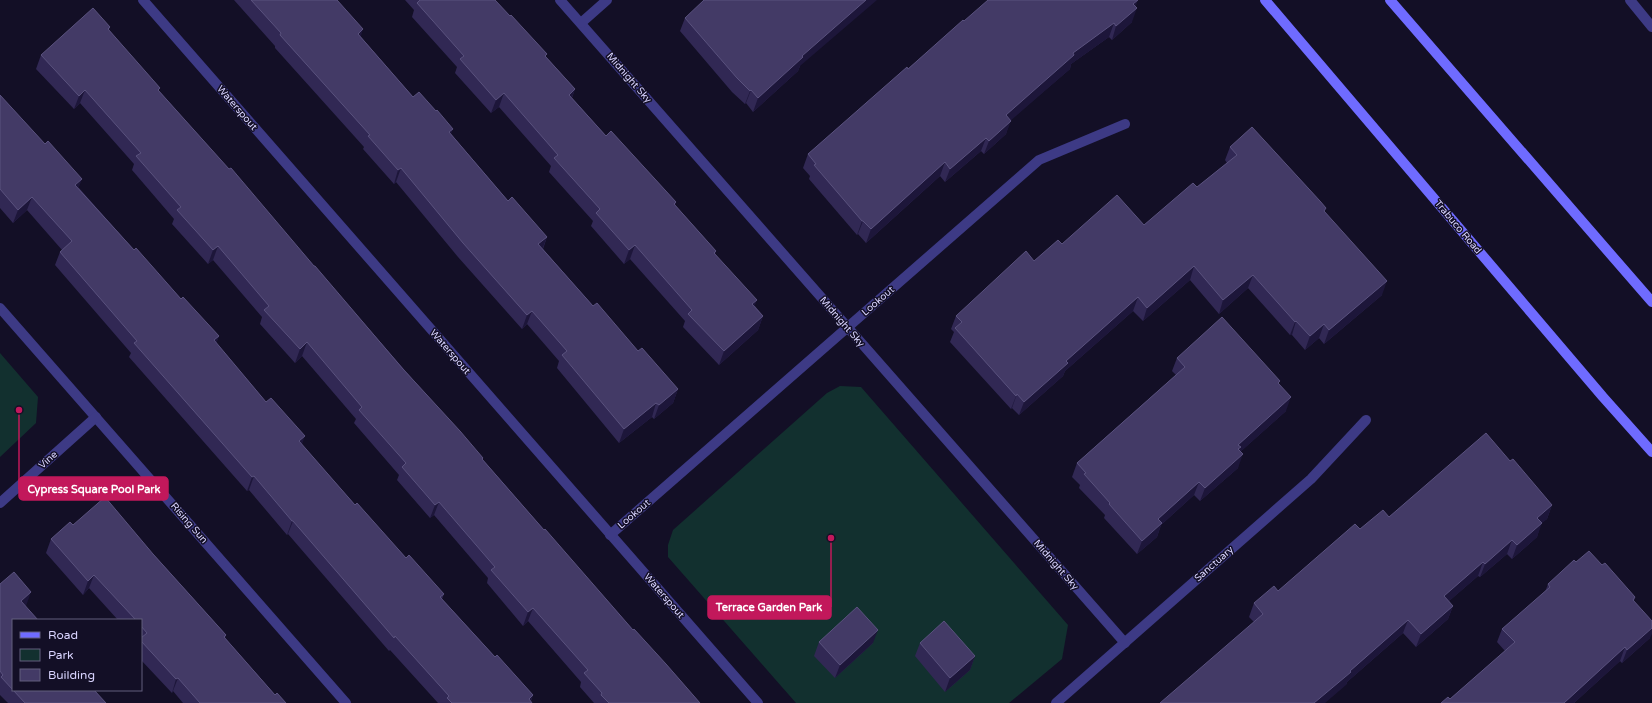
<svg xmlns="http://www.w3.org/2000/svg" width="1652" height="703" font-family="'Varela Round',sans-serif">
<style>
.green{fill:#12302f}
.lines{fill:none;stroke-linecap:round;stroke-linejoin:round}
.service{stroke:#3d3a85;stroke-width:10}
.minor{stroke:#3d3a85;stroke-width:10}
.secondary{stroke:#6f6bff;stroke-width:10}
.wall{fill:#312854}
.shaded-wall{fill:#1d163a}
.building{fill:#433a66;stroke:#5a527e}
.labels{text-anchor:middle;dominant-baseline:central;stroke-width:3;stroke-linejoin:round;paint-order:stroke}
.street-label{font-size:10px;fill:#d9d4ff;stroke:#130f26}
.leader{fill:none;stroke:#c2185b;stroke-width:1.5}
.callout-dot{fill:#c2185b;stroke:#130f26;stroke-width:1.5}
.callout{fill:#c2185b;stroke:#c2185b;stroke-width:1.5}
.callout-label{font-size:11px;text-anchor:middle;font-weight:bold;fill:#fff}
</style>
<rect width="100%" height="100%" fill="#130f26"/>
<g class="green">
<path d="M0 353 38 397 36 423 0 457Z"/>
<path d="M840 386 861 387 1068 625 1062 659 1009 703H796L668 557V545L673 530 827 393Z"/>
</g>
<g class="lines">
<path class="service" d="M1630 0 1652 27"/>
<g class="minor">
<path d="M143 0 758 703"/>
<path d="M560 0 1125 643"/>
<path d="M581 23 607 0"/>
<path d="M0 308 346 703"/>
<path d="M0 503 96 417"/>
<path d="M610 535 1039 160 1125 124"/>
<path d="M1056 703 1311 479 1366 420"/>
</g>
<g class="secondary">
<path d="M1265 0 1603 397 1652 452"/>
<path d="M1390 0 1652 302"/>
</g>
</g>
<g class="wall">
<path d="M234 0H337L361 37 413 97 451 134 508 201 547 237 543 249 593 306 638 351 678 389 673 403 654 419 652 417 619 443 557 368 559 361 527 324 522 329 458 257 396 182 394 184 363 149 364 147 275 48V46Z"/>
<path d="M405 0H495L575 89 572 98 606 136 676 202 675 205 716 251 715 254 755 306 763 316 758 330 719 365 683 327 685 321 630 259 624 264 591 226 593 221 549 172 551 166 499 107 491 113 455 73 457 67 412 17 414 10Z"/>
<path d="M685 18 800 66 798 71 753 112 746 103 745 104 732 92 680 31Z"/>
<path d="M964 21 1132 22 1112 40 1109 37 1071 64 1070 69 1010 120 1006 134 984 154 981 151 945 182 940 176 866 243 858 234 857 235 809 179 810 176 803 168 808 154Z"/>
<path d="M110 27 109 30 159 91 314 266 544 530 633 630 700 703H594L580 687 581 682 528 621 523 626 487 583 488 578 434 515 430 518 397 480 399 475 354 423 356 419 302 356 295 363 260 324 262 317 213 260 208 264 172 224 174 219 132 170 134 164 80 103 74 109 36 69 41 55Z"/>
<path d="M0 95 79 188 134 250 181 299 219 336 216 343 302 445 355 505 406 558 444 594 442 599 495 657 533 695 531 701 532 703H438L390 650 389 651 288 534 287 535 249 490 247 491 129 357 131 353 55 265 60 252 62 250 27 210 13 223 0 208Z"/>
<path d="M1230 147 1325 212 1382 295 1324 344 1319 338 1305 350 1292 335H1290L1248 288 1219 314 1190 280 1143 321 1133 311 1065 371 1063 376 1019 415 1012 408 1011 409 950 342 954 332 951 329 956 316 1034 261 1062 244 1144 225 1197 187 1227 163 1225 160Z"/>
<path d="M1177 358 1279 384 1286 411 1240 452 1238 468 1200 501 1194 495 1161 525 1157 537 1137 554 1104 518 1105 515 1079 488 1080 485 1072 477 1077 463 1176 375 1172 371Z"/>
<path d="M1510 461 1552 505 1547 519 1541 523 1537 537 1512 559 1507 554 1480 577 1478 576 1449 601 1453 606 1448 619 1416 647 1403 633 1347 682 1346 685 1254 622 1249 617 1254 603 1278 591 1360 529 1389 517Z"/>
<path d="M73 525 153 554 226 635 225 638 275 695 286 703H183L173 691 172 693 141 660V620H118L89 588 83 595 46 553 51 539Z"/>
<path d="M1576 562 1602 565 1635 597 1634 601 1650 638 1622 663 1620 661 1574 703H1441L1450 699 1505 651 1497 642 1502 629 1545 592 1548 584Z"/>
<path d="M0 584 26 606 13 620 106 703H8L0 695Z"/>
<path d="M819 642 873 643 835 678 814 656Z"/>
<path d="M920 643 975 656 970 670 945 692 915 656Z"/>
</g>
<g class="shaded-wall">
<path d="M866 0H877L800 66 798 71 753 112 758 98 802 56Z"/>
<path d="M1138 0 1134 11 1137 8 1132 22 1112 40 1116 26 1133 4Z"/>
<path d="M1114 23 1109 37 1071 64 1070 69 1001 129 1006 115 1073 53Z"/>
<path d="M363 29 359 43 358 34Z"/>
<path d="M575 89 570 103 569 95Z"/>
<path d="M85 90 80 103 74 109 79 96Z"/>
<path d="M751 90 746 103 745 104 750 91Z"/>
<path d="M504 93 499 107 491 113 496 100Z"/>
<path d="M1011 121 1006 134 984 154 989 141Z"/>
<path d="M453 129 448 142 449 132Z"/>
<path d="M986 138 981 151 945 182 950 169Z"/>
<path d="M945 162 940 176 866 243 871 229Z"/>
<path d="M401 168 396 182 394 184 398 170Z"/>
<path d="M82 179 77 192 75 185Z"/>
<path d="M32 197 27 210 13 223 18 210Z"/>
<path d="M862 221H863L858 234 857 235Z"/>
<path d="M547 237 542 250 538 244Z"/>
<path d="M635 245 630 259 624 264 629 250Z"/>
<path d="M218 246 213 260 208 264 213 250Z"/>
<path d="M1194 266 1190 280 1143 321 1147 308Z"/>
<path d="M1253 275 1248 288 1219 314 1223 300Z"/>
<path d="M1387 281 1382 295 1324 344 1329 330Z"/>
<path d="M1138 297 1133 311 1065 371 1063 376 1019 415 1024 402 1066 361Z"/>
<path d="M757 300 752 313V304Z"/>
<path d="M532 311 527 324 522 329 527 315Z"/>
<path d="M763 316 758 330 719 365 724 351Z"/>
<path d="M1296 321 1292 335H1290L1295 322Z"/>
<path d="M1324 324 1319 338 1305 350 1310 336Z"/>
<path d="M219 336 214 350V340Z"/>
<path d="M307 342 302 356 295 363 300 349Z"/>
<path d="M678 389 673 403 654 419 659 405Z"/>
<path d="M1017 394 1012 408 1011 409 1016 396Z"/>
<path d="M1291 397 1286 411 1238 454H1243L1238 468 1200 501 1205 488 1238 445Z"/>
<path d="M656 403 652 417 619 443 624 429Z"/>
<path d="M305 436 300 450 299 441Z"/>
<path d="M254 476 249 490 247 491 252 477Z"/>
<path d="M1199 482 1194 495 1161 525 1157 537 1137 554 1142 541 1158 519Z"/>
<path d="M439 502 434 515 430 518 435 505Z"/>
<path d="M1552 505 1547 519 1532 531 1537 518Z"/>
<path d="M292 521H293L288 534 287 535Z"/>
<path d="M1542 523 1537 537 1512 559 1517 545Z"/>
<path d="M1512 540 1507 554 1480 577 1485 564Z"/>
<path d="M1483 562 1478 576 1440 609 1444 596Z"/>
<path d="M94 575 89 588 83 595 88 581Z"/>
<path d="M31 592 26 606 16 614 21 601Z"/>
<path d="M1453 606 1448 619 1416 647 1421 634Z"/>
<path d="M533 608 528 621 523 626 528 612Z"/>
<path d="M1408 620 1403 633 1347 682 1346 685 1325 703H1314L1350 671Z"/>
<path d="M1652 628V634L1650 638 1622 663 1627 650Z"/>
<path d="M878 630 873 643 835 678 840 665Z"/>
<path d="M1625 647 1620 661 1574 703H1564Z"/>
<path d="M975 656 970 670 945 692 950 678Z"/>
<path d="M178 678 173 691 172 693 176 679Z"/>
<path d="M533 695 530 703 529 699Z"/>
</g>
<g class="building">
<path d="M251 0H337L363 29 358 34 413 97 419 92 436 111 437 110 453 129 449 132 508 201 512 197 547 237 538 244 593 306 597 303 638 351 642 348 678 389 659 405 656 403 624 429 562 355 567 351 532 311 527 315 463 243 401 168 398 170 368 136 370 135 280 35 281 33Z"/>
<path d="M420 0H495L510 16 511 15 547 54 545 56 575 89 569 95 606 136 611 131 676 202 674 204 716 251 714 253 757 300 752 304 763 316 724 351 688 314 692 310 635 245 629 250 596 213 600 209 554 158 558 155 504 93 496 100 460 59 464 56 417 3Z"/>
<path d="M704 0H866L802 56 803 57 758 98 751 90 750 91 737 78 685 18Z"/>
<path d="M988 0H1138L1133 4 1137 8 1116 26 1114 23 1073 53 1074 55 1006 115 1011 121 989 141 986 138 950 169 945 162 871 229 863 221H862L814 165 816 164 808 154 907 67 908 69 963 20 964 21Z"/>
<path d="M93 8 110 27 108 29 160 88 158 90 229 169 231 168 314 266H315L403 369 460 431 483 458 482 459 544 530 545 529 633 630 634 629 666 664 700 703H609L601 695 602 693 584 673 588 670 533 608 528 612 491 570 495 567 439 502 435 505 402 467 406 463 359 410 362 407 307 342 300 349 264 310 269 306 218 246 213 250 177 210 181 207 136 156 141 153 85 90 79 96 41 55Z"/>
<path d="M0 95 45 144 48 141 82 179 75 185 134 250 136 248 181 299 183 297 219 336 214 340 266 402 271 398 305 436 299 441 355 505 357 503 406 558 409 555 444 594 440 597 495 657 497 655 533 695 529 699 532 703H452L447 698 449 696 395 636 394 638 293 521H292L254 476 252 477 134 343 137 341 60 252 72 241 32 197 18 210 0 189Z"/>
<path d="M1252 127 1320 201 1326 208 1324 211 1387 281 1329 330 1324 324 1310 336 1296 321 1295 322 1253 275 1223 300 1194 266 1147 308 1138 297 1066 361 1068 363 1024 402 1017 394 1016 396 955 328 962 322 956 316 1026 251 1034 261 1058 240 1062 244 1117 195 1144 225 1193 183 1197 187 1237 155 1230 147Z"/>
<path d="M1222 317 1280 381 1278 383 1291 397 1238 445 1241 447 1238 449 1243 454 1205 488 1199 482 1158 519 1162 523 1142 541 1109 504 1110 503 1084 474 1086 473 1077 463 1185 367 1177 358Z"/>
<path d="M1486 433 1510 461 1513 459 1552 505 1537 518 1542 523 1517 545 1512 540 1485 564 1483 562 1444 596 1453 606 1421 634 1408 620 1350 671 1351 672 1314 703H1160L1263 614 1254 603 1274 586 1278 591 1355 524 1360 529 1383 510 1389 517Z"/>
<path d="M105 497 153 554 226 635 224 637 275 695 277 693 286 703H200L178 678 176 679 141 641V638L147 633 141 626V620H136L94 575 88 581 51 539 70 522 73 525Z"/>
<path d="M1589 551 1602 565 1605 563 1635 597 1633 600 1652 621V628L1627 650 1625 647 1564 703H1441L1448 697 1450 699 1515 642 1502 629 1550 587 1548 584 1574 560 1576 562Z"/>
<path d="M14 572 31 592 21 601 38 620H13V690H94L106 703H25L1 677 3 675 0 671V584Z"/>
<path d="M857 607 878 630 840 665 819 642Z"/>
<path d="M944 621 975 656 950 678 920 643Z"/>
</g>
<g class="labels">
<g class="street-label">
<text transform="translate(629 78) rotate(49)">Midnight Sky</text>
<text transform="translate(237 108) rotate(49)">Waterspout</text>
<text transform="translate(1458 227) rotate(50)">Trabuco Road</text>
<text transform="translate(878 301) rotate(-41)">Lookout</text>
<text transform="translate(842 322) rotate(49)">Midnight Sky</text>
<text transform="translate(450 352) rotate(49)">Waterspout</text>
<text transform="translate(48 460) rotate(-42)">Vine</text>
<text transform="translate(634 514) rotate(-41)">Lookout</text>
<text transform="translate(189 523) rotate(49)">Rising Sun</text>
<text transform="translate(1214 564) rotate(-41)">Sanctuary</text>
<text transform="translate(1056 565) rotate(49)">Midnight Sky</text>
<text transform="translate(664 596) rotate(49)">Waterspout</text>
</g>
</g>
<path class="leader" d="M19 410L19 489M831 538L831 607"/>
<g class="callout-dot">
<circle cx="19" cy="410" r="4"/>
<circle cx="831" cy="538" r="4"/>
</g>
<g class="callout">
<rect x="19" y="477" width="149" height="23" rx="4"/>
<rect x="708" y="596" width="123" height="23" rx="4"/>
</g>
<g class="callout-label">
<text x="94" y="493">Cypress Square Pool Park</text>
<text x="769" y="611">Terrace Garden Park</text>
</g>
<rect x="12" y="619" width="130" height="72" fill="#130f26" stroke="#625e7d"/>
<rect x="20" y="632" width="20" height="6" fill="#6f6bff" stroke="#625e7d"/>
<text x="48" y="639" font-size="12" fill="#d9d4ff">Road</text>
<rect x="20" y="649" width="20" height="12" fill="#12302f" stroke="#625e7d"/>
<text x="48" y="659" font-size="12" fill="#d9d4ff">Park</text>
<rect x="20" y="669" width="20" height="12" fill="#433a66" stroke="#625e7d"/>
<text x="48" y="679" font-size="12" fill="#d9d4ff">Building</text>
</svg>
